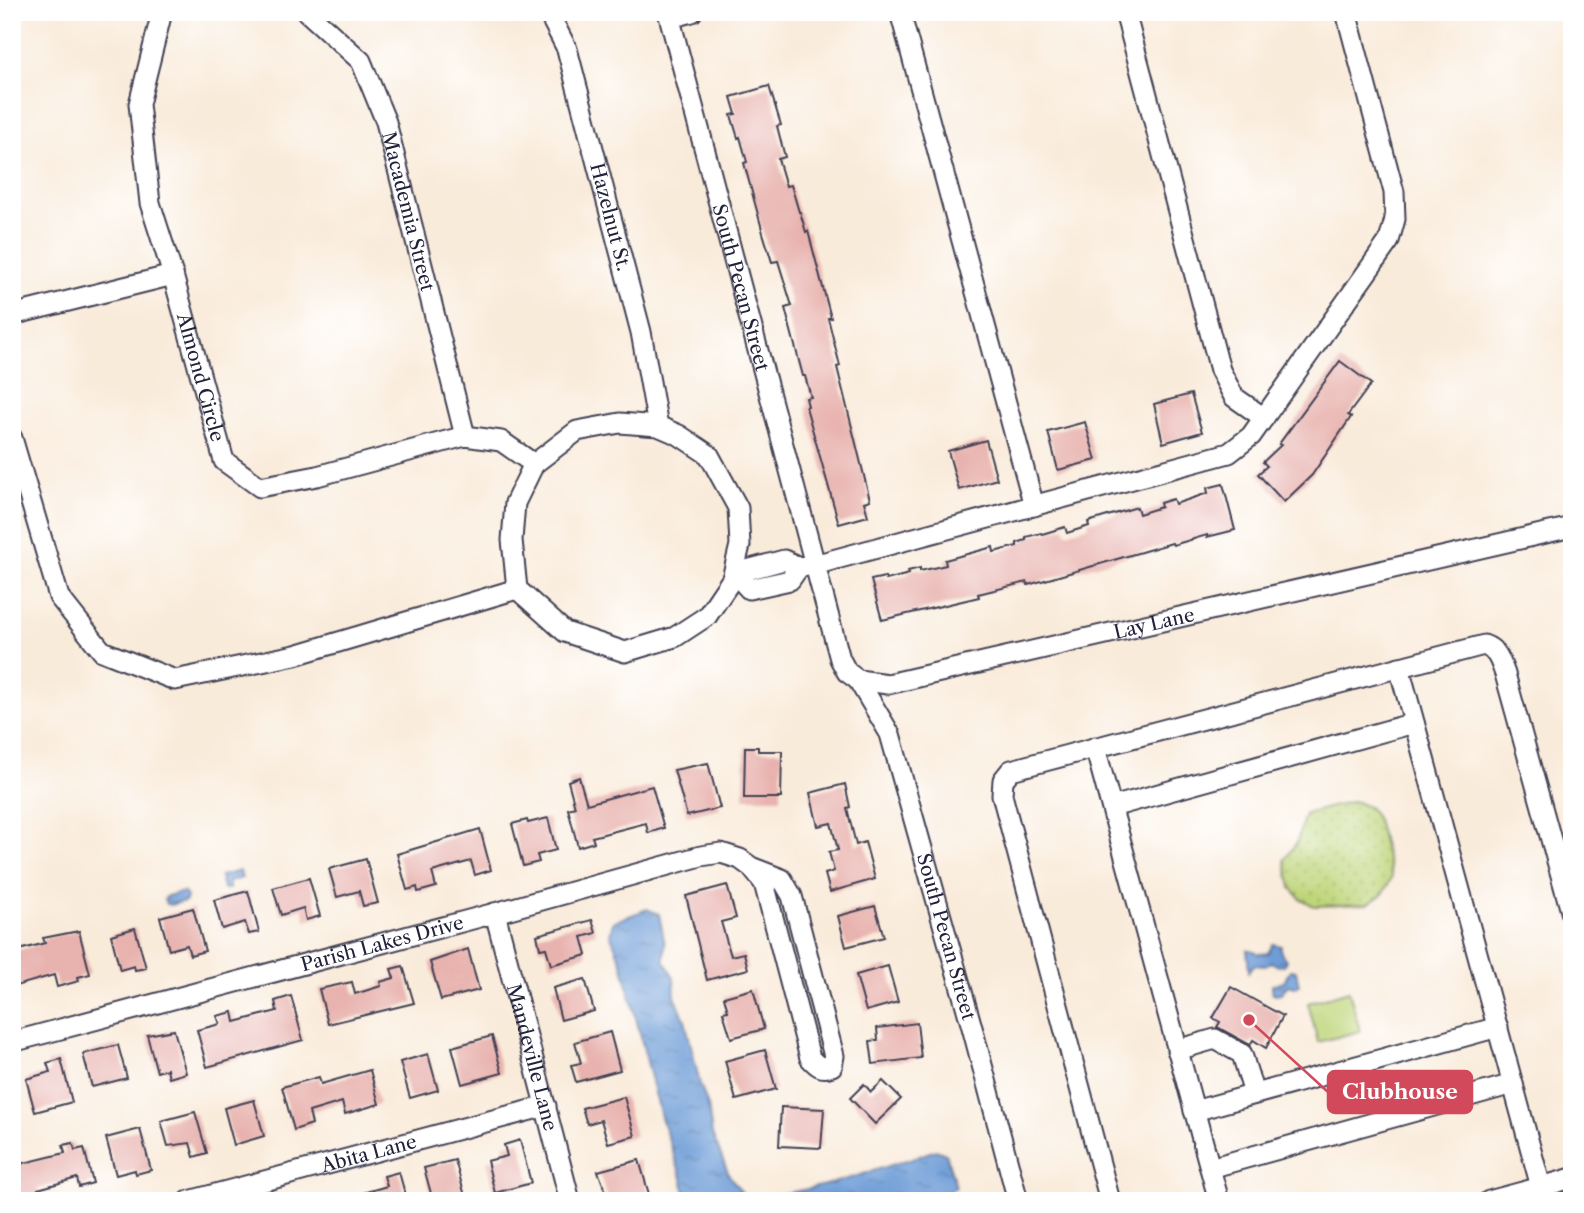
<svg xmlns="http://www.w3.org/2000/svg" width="1584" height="1213" font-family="'Libre Caslon Text',serif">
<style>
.grass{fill:url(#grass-dots);stroke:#707c5a;stroke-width:2}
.garden{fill:#bfd579;stroke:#707c5a;stroke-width:2}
.water{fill:url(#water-ripples);stroke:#486089;stroke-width:2}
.building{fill:#e8b2ae}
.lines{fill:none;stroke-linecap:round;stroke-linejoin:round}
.minor-casing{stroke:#424053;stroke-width:23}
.minor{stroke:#fff;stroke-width:19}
.labels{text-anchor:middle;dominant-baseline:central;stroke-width:5;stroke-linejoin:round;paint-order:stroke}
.street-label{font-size:19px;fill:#22223b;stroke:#fff}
.leader{fill:none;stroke:#d1495b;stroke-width:2.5}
.callout-dot{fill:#d1495b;stroke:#fff;stroke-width:2.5}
.callout{fill:#d1495b;stroke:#d1495b;stroke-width:2.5}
.callout-label{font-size:21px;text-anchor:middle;font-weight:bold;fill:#fff}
</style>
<defs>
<pattern id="grass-dots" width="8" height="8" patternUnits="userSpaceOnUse" patternTransform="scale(1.75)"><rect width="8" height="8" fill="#bfd579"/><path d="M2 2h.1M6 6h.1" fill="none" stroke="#a4b76a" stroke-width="1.8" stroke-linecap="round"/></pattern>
<pattern id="water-ripples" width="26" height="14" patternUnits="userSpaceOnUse" patternTransform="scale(1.75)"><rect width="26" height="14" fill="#6e9dd7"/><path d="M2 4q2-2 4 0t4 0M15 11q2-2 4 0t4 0" fill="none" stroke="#5a80b0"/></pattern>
</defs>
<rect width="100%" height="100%" fill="#fff"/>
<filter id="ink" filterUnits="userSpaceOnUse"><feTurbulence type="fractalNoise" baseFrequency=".0143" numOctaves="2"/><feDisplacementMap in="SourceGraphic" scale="14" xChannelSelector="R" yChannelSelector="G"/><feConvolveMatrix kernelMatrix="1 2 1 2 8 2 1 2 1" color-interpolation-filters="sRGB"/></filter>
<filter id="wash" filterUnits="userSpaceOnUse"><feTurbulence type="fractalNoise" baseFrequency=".00686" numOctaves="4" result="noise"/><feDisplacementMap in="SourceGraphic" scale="28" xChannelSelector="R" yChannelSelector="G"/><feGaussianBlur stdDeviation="1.57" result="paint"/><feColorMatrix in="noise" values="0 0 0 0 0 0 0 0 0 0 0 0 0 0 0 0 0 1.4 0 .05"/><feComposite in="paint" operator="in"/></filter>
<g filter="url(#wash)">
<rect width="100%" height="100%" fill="#f9ebda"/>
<path class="grass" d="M1354 801 1370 808 1377 820 1392 877 1383 894 1367 904 1314 906 1301 899 1291 888 1285 859 1297 842 1305 814Z"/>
<path class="garden" d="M1349 991 1360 1031 1318 1042 1308 1003Z"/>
<g class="water">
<path d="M240 871 242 878 229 882V889H223L220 876Z"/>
<path d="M183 892 187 896 186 901 170 905 166 904 164 900 167 896Z"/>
<path d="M647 909 659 914 665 944 664 960 674 977 675 996 685 1020 700 1084 708 1106 712 1134 729 1175 746 1198C811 1194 874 1171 936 1150L946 1154 956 1187 938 1198 928 1201H686L683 1181 662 1121 622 963 610 934 613 922Z"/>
<path d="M1273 944 1281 946V953L1286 960 1284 965 1278 966 1271 962 1265 966 1254 965 1249 971 1247 950H1252L1258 954 1268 953Z"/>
<path d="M1290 970 1296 971 1299 985 1295 987 1288 985 1281 993 1275 994 1272 992V985L1284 982Z"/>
</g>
<g id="blocks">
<g class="building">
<path d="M769 86 781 125 777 126 785 157 778 159 786 186 791 185 799 212H800L806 232 808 231 831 318H828L840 366 837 367 870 500 864 502 868 516 839 524 806 407 808 406 806 398 811 397 805 376H803L785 308 792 306 778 261 772 262 763 233 744 163 747 162 740 137 738 138 731 115 736 114 731 97Z"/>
<path d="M1340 361 1371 384 1348 415 1351 417 1312 475 1284 502 1258 474 1267 466 1263 462 1281 445 1279 444Z"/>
<path d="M1191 394 1202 432 1163 443 1154 404Z"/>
<path d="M1085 422 1096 460 1058 470 1048 432Z"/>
<path d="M986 440 997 479 959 490 948 451Z"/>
<path d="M1223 484 1235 530 1207 537V535L1173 545 1172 543 1028 585 1027 582 978 594 979 597 882 620 871 580 885 577 886 580 909 574 908 571 920 568V571L946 565 945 560 993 547 994 552 1017 546V543L1026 540V537L1041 533 1042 534 1065 527 1067 533 1089 526 1088 522 1137 507 1139 514 1161 507 1160 503 1173 499 1175 504 1208 493 1207 488Z"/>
<path d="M745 747H758V751H782L781 798H744Z"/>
<path d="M708 763 720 808 687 816 674 770Z"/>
<path d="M579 777 587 804 652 786 664 828 648 833 646 823 592 837 594 842 578 847 568 809 575 807 568 781Z"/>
<path d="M845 784 850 807 847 808 856 845 865 842 875 879 830 892 825 874 834 871 829 852 838 850 831 823 818 826 810 793Z"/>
<path d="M548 818 556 850 537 855 539 862 523 866 512 824 527 820 528 823Z"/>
<path d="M480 829 491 870 475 875 471 861 432 872 436 887 418 892 417 887 407 890 397 854Z"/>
<path d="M366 859 378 903 363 906 359 891 337 897 329 869Z"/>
<path d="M309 878 320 916 306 920 303 908 281 915 273 888Z"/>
<path d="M727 885 736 918 721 922 731 956 744 953 748 969 707 980 686 896Z"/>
<path d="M248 891 259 932 249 934 245 922 222 929 214 900Z"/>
<path d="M875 906 884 937 846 947 838 916Z"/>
<path d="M193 908 205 951 190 955 187 945 169 950 160 917Z"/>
<path d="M592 920 596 933 582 937 587 955 551 965 546 948 540 949 537 935Z"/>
<path d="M135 928 146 968 135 970 134 966 120 970 111 935Z"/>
<path d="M79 931 90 974 78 977 79 981 57 987 54 975 12 987V952L45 943 43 938Z"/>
<path d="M468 949 479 990 441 1000 430 962Z"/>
<path d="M403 966 414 1003 328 1024 319 989 352 982 355 994 381 986 380 982 394 978 391 969Z"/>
<path d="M888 966 898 1002 866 1011 856 975Z"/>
<path d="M585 979 594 1011 561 1020 553 988Z"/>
<path d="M1231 987 1283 1016 1266 1048 1253 1040 1250 1045 1217 1027 1220 1022 1213 1018Z"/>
<path d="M753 989 764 1029 731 1038 723 1012 728 1011 724 997Z"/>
<path d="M291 996 303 1040 207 1067 197 1030 220 1024 217 1016 233 1012 235 1022 277 1011 275 1001Z"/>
<path d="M917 1023 921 1058 873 1064 870 1041 878 1040 877 1028Z"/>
<path d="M174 1030 186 1073 169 1078 167 1069 157 1072 147 1035Z"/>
<path d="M610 1032 620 1070 576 1082 571 1065 581 1063 575 1042Z"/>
<path d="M492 1036 502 1073 462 1084 452 1047Z"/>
<path d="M118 1045 127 1078 92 1087 83 1054Z"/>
<path d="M765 1050 776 1089 736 1100 725 1061Z"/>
<path d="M428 1054 438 1090 410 1098 400 1062Z"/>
<path d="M61 1059 72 1102 35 1112 26 1079 50 1072 47 1063Z"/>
<path d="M370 1070 379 1104 345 1114 342 1102 309 1112 312 1124 294 1130 282 1087 319 1077 321 1084Z"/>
<path d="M883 1081 901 1099 875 1124 850 1098 864 1084 871 1092Z"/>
<path d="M624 1097 635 1136 608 1143 601 1120 587 1124 582 1108Z"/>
<path d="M254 1100 264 1136 234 1145 224 1108Z"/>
<path d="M781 1107 824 1109 821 1148 779 1146Z"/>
<path d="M195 1112 207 1153 194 1157 190 1143 168 1146 161 1121Z"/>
<path d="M140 1129 151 1170 136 1174 135 1170 116 1175 106 1138Z"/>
<path d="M520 1140 531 1183 495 1193 487 1161 507 1156 504 1145Z"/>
<path d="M73 1143 75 1150 84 1148 93 1183 79 1187 77 1178 38 1189 40 1195 12 1201V1166L65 1153 63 1145Z"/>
<path d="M455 1160 465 1196 448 1201H433L424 1168Z"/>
<path d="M639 1160 651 1201H609L598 1171Z"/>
<path d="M399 1172 407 1201H345V1198L387 1186 384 1176Z"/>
</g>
</g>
</g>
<g filter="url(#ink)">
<use href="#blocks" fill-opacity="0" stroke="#424053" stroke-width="2"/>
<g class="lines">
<defs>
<g id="minor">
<path id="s1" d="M162 12 139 104 150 203 173 275 224 461 260 487 317 476 465 436 501 441 534 464"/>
<path id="s2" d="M307 12 361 61 386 122 465 436"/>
<path id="s3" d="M548 12 567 49 641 332 658 426"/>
<path id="s4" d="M668 12 840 659 847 672 858 680 888 684 1572 527"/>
<path d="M900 12 1034 506"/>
<path d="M1125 12 1220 370 1234 397 1264 418"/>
<path d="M670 18 692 12"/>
<path d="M12 315 173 275"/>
<path d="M620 423 658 426 679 435 709 455 738 508 740 545 732 579 707 616 675 637 625 652 565 632 517 589 512 540 515 503 534 464 577 431Z"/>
<path d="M12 438 59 597 102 651 175 680 295 655 517 589"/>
<path d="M739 578 749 589 790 580 799 567"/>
<path d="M732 579 739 578 743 571 784 560 799 567 814 565 1229 453 1251 436 1389 241 1395 219 1394 192 1346 12"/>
<path d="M1399 667 1541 1187 1572 1178"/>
<path id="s5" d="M858 680 890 734 973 1031 1018 1201"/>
<path d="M1095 747 1219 1201"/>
<path d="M1112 807 1414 723"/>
<path id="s6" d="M495 913 570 1201"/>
<path id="s7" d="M12 1042 495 913 701 856 721 853 740 859 751 867 782 879 792 896 834 1056 832 1066C822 1070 817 1066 810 1058L764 883 751 867"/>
<path d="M1177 1050 1215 1039 1242 1054 1254 1094"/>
<path d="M1194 1111 1498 1027"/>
<path d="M1210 1168 1513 1084"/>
<path id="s8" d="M189 1201 546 1106"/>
<path d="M1110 1201 1002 795 1003 780 1011 770 1484 645C1498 650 1500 661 1505 674L1572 915"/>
<path d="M1489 1201 1541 1187"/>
</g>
</defs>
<use href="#minor" class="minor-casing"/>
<use href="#minor" class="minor"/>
</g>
</g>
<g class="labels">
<g class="street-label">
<text stroke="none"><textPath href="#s2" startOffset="231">Macademia Street</textPath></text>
<text stroke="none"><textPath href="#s3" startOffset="215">Hazelnut St.</textPath></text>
<text stroke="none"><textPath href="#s4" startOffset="285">South Pecan Street</textPath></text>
<text stroke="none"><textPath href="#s1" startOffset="376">Almond Circle</textPath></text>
<text stroke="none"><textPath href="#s4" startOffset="1001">Lay Lane</textPath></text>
<text stroke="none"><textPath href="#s5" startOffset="273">South Pecan Street</textPath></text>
<text stroke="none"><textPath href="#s7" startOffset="383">Parish Lakes Drive</textPath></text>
<text stroke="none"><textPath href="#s6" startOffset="149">Mandeville Lane</textPath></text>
<text stroke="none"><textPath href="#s8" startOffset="186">Abita Lane</textPath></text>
</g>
</g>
<path class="leader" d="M1249 1020L1328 1092"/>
<circle class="callout-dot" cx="1249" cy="1020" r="7"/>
<rect class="callout" x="1328" y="1071" width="144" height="42" rx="7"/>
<g class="callout-label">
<text x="1400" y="1099">Clubhouse</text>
</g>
<rect width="1584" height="1213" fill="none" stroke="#fff" stroke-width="42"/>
</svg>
